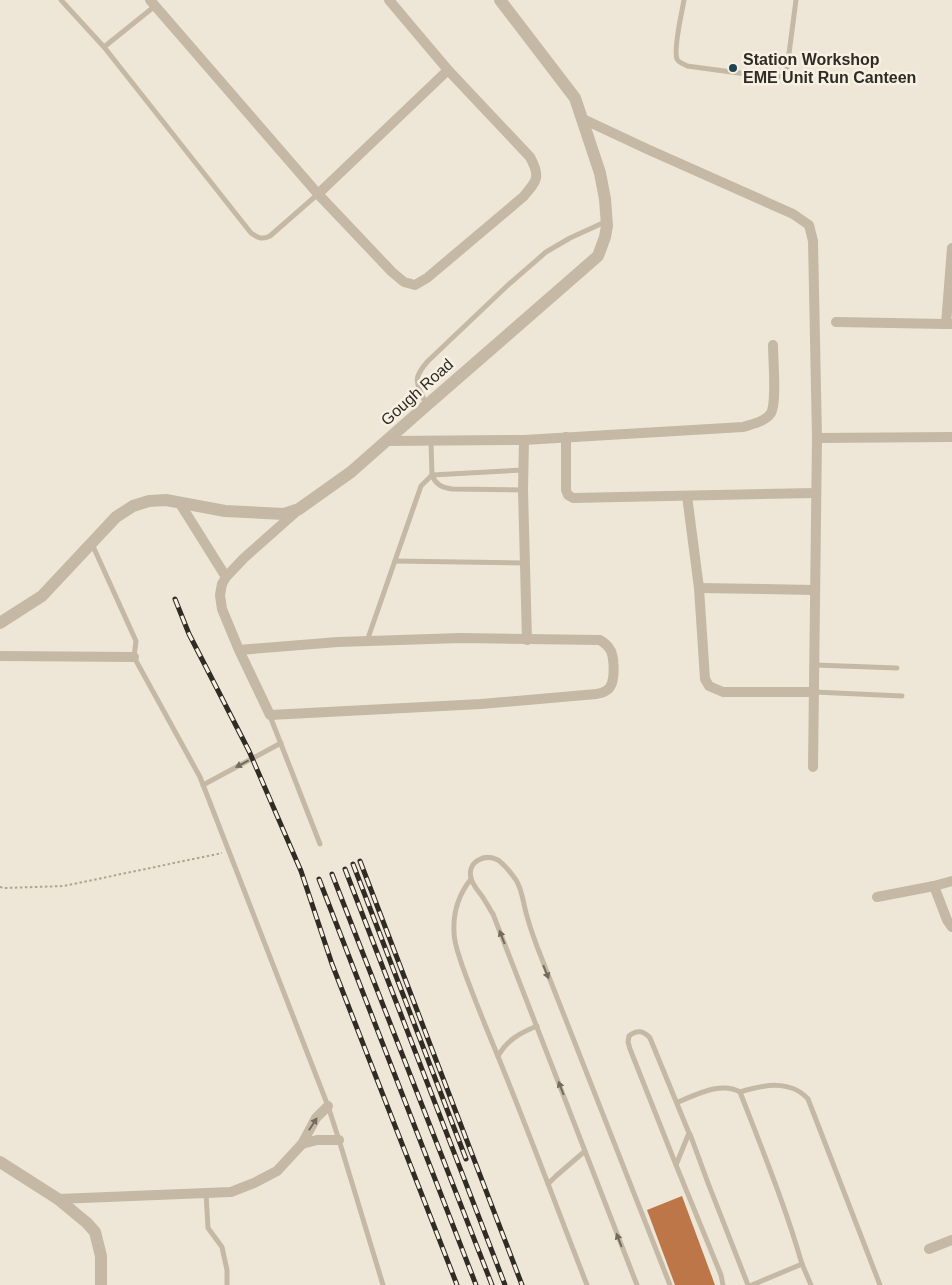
<svg xmlns="http://www.w3.org/2000/svg" width="952" height="1285" font-family="Arial,sans-serif">
<style>
.building{fill:#bc7648}
.lines{fill:none;stroke-linecap:round;stroke-linejoin:round}
.path{stroke:#b1a38f;stroke-width:2;stroke-dasharray:2.5 2.5;stroke-linecap:butt}
.service{stroke:#c5b9a5;stroke-width:5}
.minor{stroke:#c5b9a5;stroke-width:10}
.tertiary{stroke:#c5b9a5;stroke-width:12}
.rail-casing{stroke:#312b25;stroke-width:5}
.rail{stroke:#f7f1e3;stroke-width:3;stroke-dasharray:9;stroke-linecap:butt}
.oneway{fill:#746b5f}
.poi-dot{fill:#1f444f;stroke:#f7f1e3;stroke-width:2}
.labels{text-anchor:middle;dominant-baseline:central;stroke-width:5;stroke-linejoin:round;paint-order:stroke}
.poi-label{font-size:16px;font-weight:bold;fill:#312b25;stroke:#f7f1e3;text-anchor:start}
.street-label{font-size:16px;fill:#312b25;stroke:#f7f1e3}
</style>
<rect width="100%" height="100%" fill="#eee7d7"/>
<path class="building" d="M682 1196 715 1285H675L647 1210Z"/>
<g class="lines">
<path class="path" d="M0 887 4 888 64 886 222 853"/>
<g class="service">
<path d="M61 0 104 47 251 233C258 238 262 240 270 236L318 194"/>
<path d="M684 0C682 12 673 49 677 59 679 63 684 64 687 66L776 78 784 75 787 69 796 0"/>
<path d="M104 47 155 6"/>
<path d="M426 404C417 383 411 380 428 361L508 285 546 252 570 238 605 222"/>
<path d="M431 442 432 475C435 484 442 488 452 489L523 490"/>
<path d="M92 544 136 641 134 657 200 777 328 1106 339 1140 383 1285"/>
<path d="M395 561 525 563"/>
<path d="M367 641 421 486 432 475 523 470"/>
<path d="M815 665 897 668"/>
<path d="M814 692 902 696"/>
<path d="M270 716 320 844"/>
<path d="M203 785 281 743"/>
<path d="M471 879C459 894 453 913 454 932 454 944 459 955 462 965 473 996 485 1025 497 1054 528 1130 557 1208 587 1285"/>
<path d="M498 1056C507 1040 520 1033 537 1026"/>
<path d="M740 1092C763 1085 790 1079 808 1099L880 1285"/>
<path d="M678 1102C696 1095 721 1081 740 1092 762 1149 785 1205 802 1264L752 1285"/>
<path d="M690 1134 708 1183 748 1285"/>
<path d="M676 1165 630 1049 628 1042 629 1036C637 1029 644 1031 650 1038L689 1133 676 1165 721 1275 723 1285"/>
<path d="M548 1184 556 1176 585 1151"/>
<path d="M206 1193 208 1228 222 1247 227 1270V1285"/>
<path d="M802 1264 811 1285"/>
<path d="M637 1285 493 914C490 910 488 905 485 901 481 893 473 887 471 878 467 862 484 853 498 860 505 865 511 873 516 880 523 891 523 904 527 916 530 928 534 938 538 949L670 1285"/>
</g>
<g class="minor">
<path d="M150 0 318 194 392 272 404 282 415 285 427 278 523 197C537 181 541 177 530 157L448 70 389 0"/>
<path d="M583 119 647 149 793 214 809 225 813 241 817 438 813 767"/>
<path d="M318 194 448 70"/>
<path d="M836 322 946 324"/>
<path d="M951 324H946L952 248"/>
<path d="M566 437V490L568 495 573 498 816 493"/>
<path d="M817 438 952 437"/>
<path d="M524 440 523 490 527 640"/>
<path d="M386 441 524 440 743 427C752 424 765 422 771 413 777 402 773 360 773 345"/>
<path d="M687 496 699 588 705 679 709 686 723 692H814"/>
<path d="M179 502 226 577"/>
<path d="M699 588 815 590"/>
<path d="M239 650 338 642 461 638 600 640C603 642 607 645 609 648 615 655 615 680 610 687 607 692 601 693 596 694L481 704 270 715 239 650 222 609 220 595 222 584 226 577 244 558 297 511"/>
<path d="M0 656 134 657"/>
<path d="M934 886 947 920 952 927"/>
<path d="M877 897 934 886 952 881"/>
<path d="M302 1144 317 1140H339"/>
<path d="M58 1199 231 1192 254 1183 277 1171 302 1144 316 1118 328 1106"/>
<path d="M929 1249 952 1240"/>
</g>
<g class="tertiary">
<path d="M0 623 42 596 116 517 133 506 149 501 166 500 225 511 284 514 299 509 351 472 427 405 598 256 605 237 607 226 605 199 600 173 575 98 500 0"/>
<path d="M0 1162 58 1199 87 1223 95 1232 101 1256V1285"/>
</g>
<defs>
<g id="rail">
<path d="M175 599 189 634 249 751 301 871 332 964 457 1285"/>
<path d="M360 861 522 1285"/>
<path d="M353 864 466 1159"/>
<path d="M345 869 505 1285"/>
<path d="M332 874 492 1285"/>
<path d="M319 879 476 1285"/>
</g>
</defs>
<use href="#rail" class="rail-casing"/>
<use href="#rail" class="rail"/>
</g>
<defs><path id="oneway-solid" d="M-6-.8H1V-3.2L6.5 0L1 3.2V.8H-6Z" transform="scale(1.25)"/></defs>
<g class="oneway">
<use href="#oneway-solid" transform="translate(242 764) rotate(152)"/>
<use href="#oneway-solid" transform="translate(502 937) rotate(-111)"/>
<use href="#oneway-solid" transform="translate(546 972) rotate(68)"/>
<use href="#oneway-solid" transform="translate(561 1088) rotate(-111)"/>
<use href="#oneway-solid" transform="translate(313 1124) rotate(-57)"/>
<use href="#oneway-solid" transform="translate(619 1240) rotate(-111)"/>
</g>
<circle class="poi-dot" cx="733" cy="68" r="5"/>
<g class="labels">
<g class="poi-label">
<text x="743" y="59">Station Workshop<tspan x="743" dy="18">EME Unit Run Canteen</tspan></text>
</g>
<g class="street-label">
<text transform="translate(417 392) rotate(-42)">Gough Road</text>
</g>
</g>
</svg>
